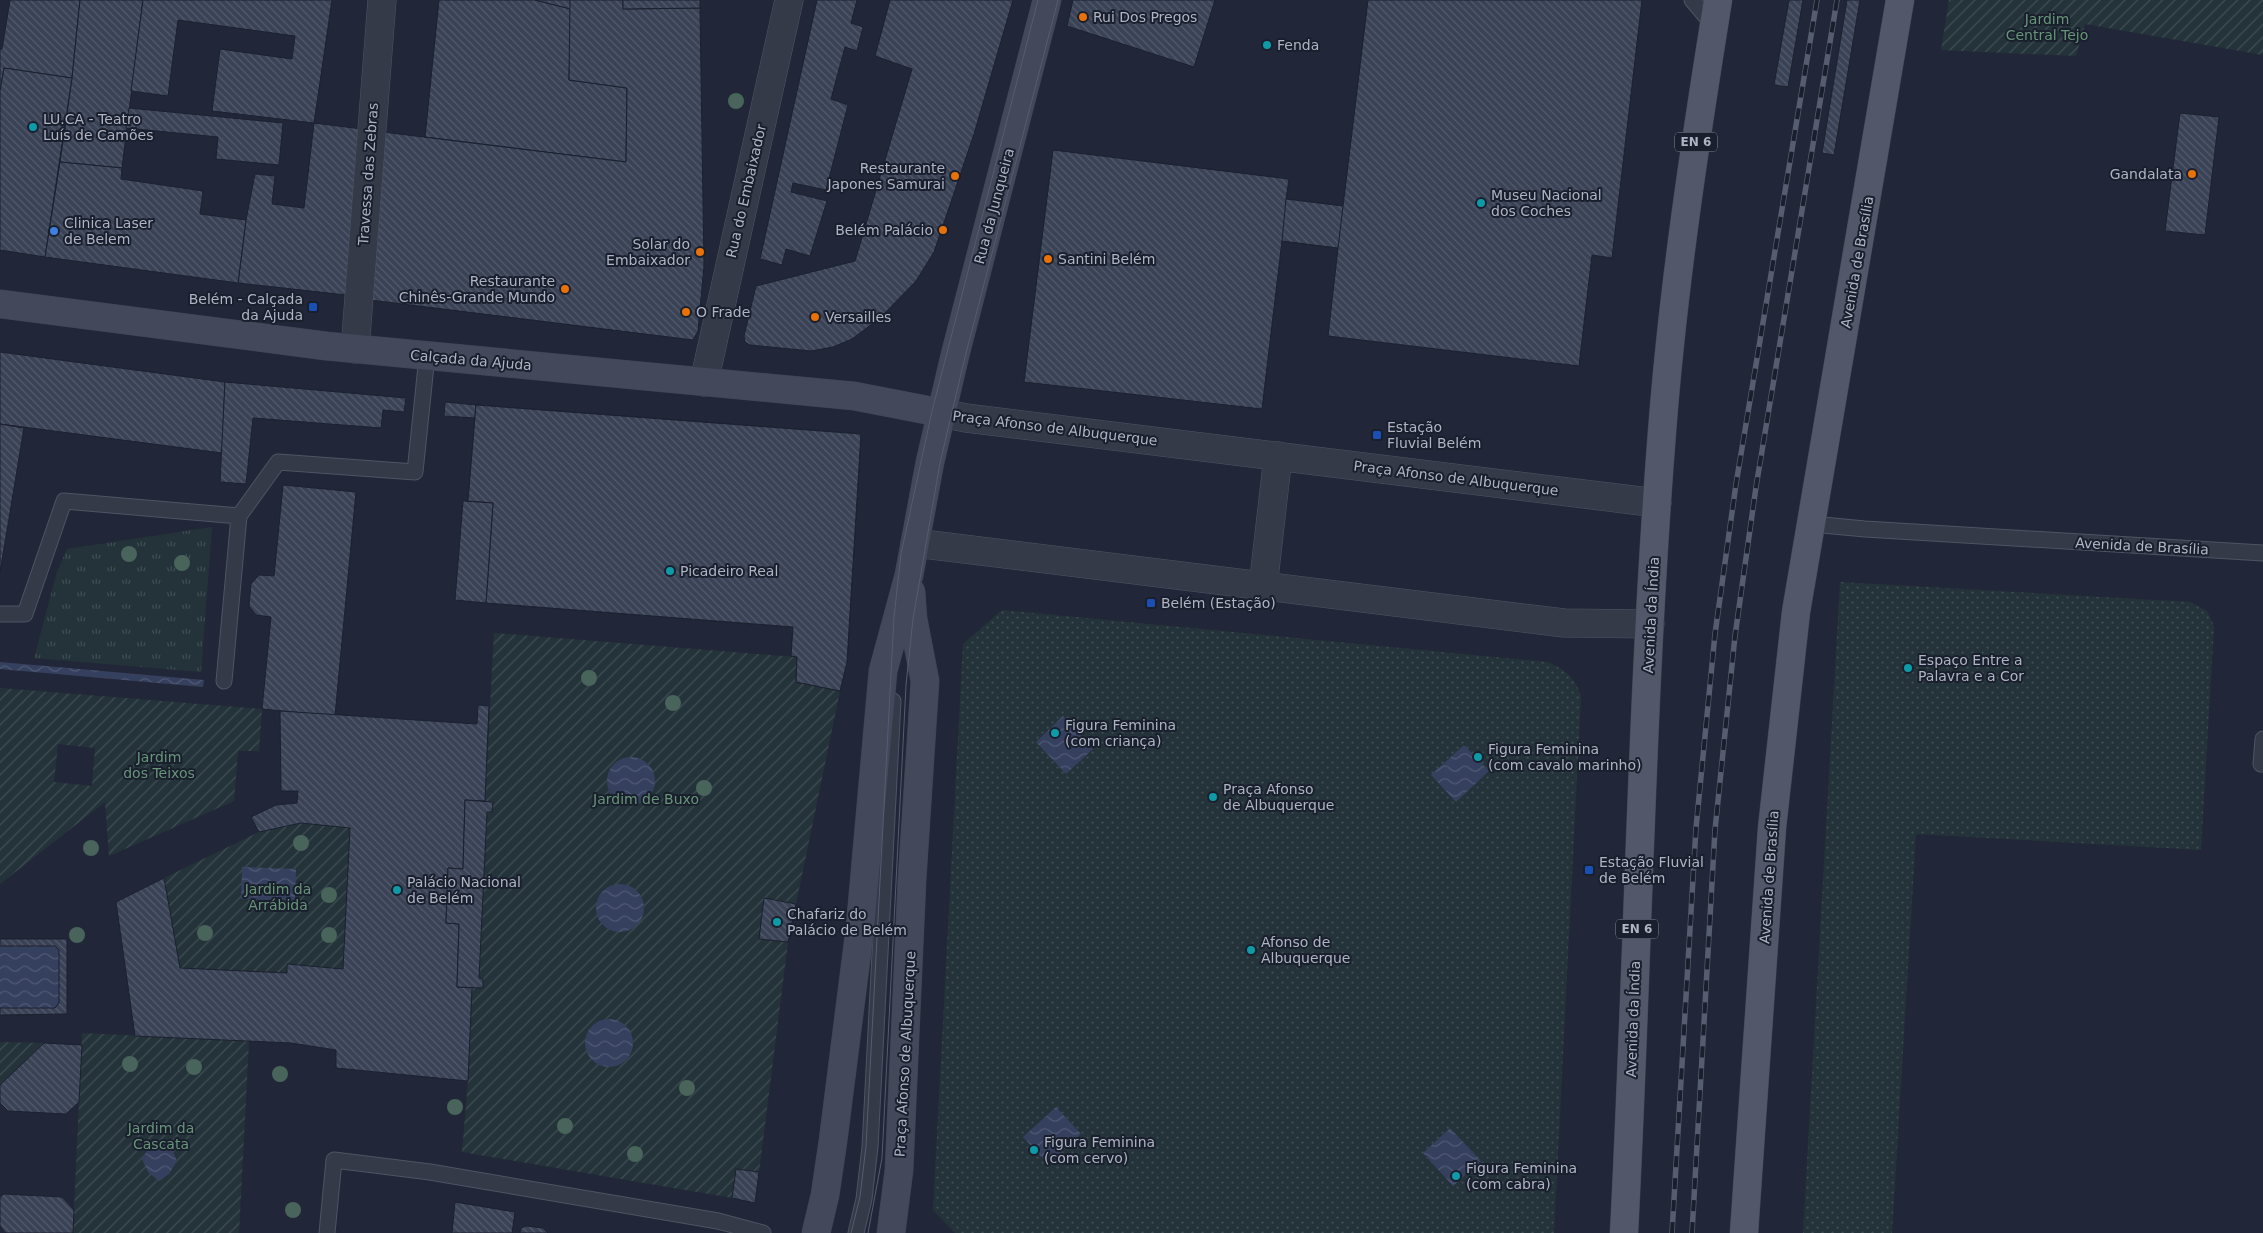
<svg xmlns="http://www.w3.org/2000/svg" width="2263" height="1233" font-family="'DejaVu Sans',sans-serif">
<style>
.grass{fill:url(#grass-tufts)}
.park{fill:url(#park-dots)}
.garden{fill:url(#garden-furrows);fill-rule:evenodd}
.water{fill:url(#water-waves)}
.building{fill:url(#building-back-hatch);stroke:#1c212f}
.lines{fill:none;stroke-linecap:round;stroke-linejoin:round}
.lane-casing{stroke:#4f5463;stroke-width:17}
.street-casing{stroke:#4f5463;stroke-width:29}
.secondary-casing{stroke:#3e4352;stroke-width:29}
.primary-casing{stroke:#3e4352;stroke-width:29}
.lane{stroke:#343a48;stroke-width:15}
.street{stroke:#343a48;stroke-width:28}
.secondary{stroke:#43485b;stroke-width:28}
.primary{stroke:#525869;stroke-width:28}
.tram{stroke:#565d70;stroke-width:1}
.rail-casing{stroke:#565d70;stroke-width:5.5}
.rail{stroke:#1a1f2d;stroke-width:4;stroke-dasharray:11;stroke-linecap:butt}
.tree{fill:#48645b}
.food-dot{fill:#e8710a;stroke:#1a1f2d;stroke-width:2}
.culture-dot{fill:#0f9aa8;stroke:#1a1f2d;stroke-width:2}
.shop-dot{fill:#3f7fe0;stroke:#1a1f2d;stroke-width:2}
.transit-dot{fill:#1a4fb4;stroke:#1a1f2d;stroke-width:2}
.labels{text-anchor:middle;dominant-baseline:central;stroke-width:4;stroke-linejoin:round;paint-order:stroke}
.shield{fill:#1a1f2d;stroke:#828797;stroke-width:1}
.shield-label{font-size:12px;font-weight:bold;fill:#afb4c5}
.poi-label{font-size:14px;fill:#afb4c5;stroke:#1a1f2d;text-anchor:start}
.park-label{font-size:14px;fill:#679578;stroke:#1a1f2d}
.street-label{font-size:14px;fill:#afb4c5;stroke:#1a1f2d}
</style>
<defs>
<pattern id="grass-tufts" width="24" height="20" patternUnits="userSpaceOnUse" patternTransform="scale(1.25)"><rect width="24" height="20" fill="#233339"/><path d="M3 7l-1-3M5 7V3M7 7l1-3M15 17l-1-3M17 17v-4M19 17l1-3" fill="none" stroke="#404e54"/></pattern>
<pattern id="park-dots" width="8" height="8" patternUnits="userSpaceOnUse" patternTransform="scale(1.25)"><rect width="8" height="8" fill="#233339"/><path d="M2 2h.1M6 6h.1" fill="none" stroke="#404e54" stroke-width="1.8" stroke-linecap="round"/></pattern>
<pattern id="garden-furrows" width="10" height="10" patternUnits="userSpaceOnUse" patternTransform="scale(1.25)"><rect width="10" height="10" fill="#233339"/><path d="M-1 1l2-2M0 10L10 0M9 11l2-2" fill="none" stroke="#404e54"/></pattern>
<pattern id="water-waves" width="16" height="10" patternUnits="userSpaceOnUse" patternTransform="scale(1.25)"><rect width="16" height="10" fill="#35405f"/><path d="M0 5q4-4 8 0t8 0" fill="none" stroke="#505974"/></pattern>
<pattern id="building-back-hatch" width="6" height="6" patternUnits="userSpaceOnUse" patternTransform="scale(1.25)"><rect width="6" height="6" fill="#3a4256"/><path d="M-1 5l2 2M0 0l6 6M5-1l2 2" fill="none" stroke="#545b6d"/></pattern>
</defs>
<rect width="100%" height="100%" fill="#212738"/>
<path class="grass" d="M212 527 201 672 34 658 57 572 67 549Z"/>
<g class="park">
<path d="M1840 582 2190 602 2207 611 2214 626 2201 850 1916 834 1892 1233H1803Z"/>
<path d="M1002 610 1547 662C1565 669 1575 678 1581 696L1554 1233H955L933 1210 963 644Z"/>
</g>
<g class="garden">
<path d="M1949 0H2263V55L2085 24 2076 56 1941 50Z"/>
<path d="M494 633 797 657V682L840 691 796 904 764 899 759 939 788 942 759 1172 736 1170 732 1198 462 1152 468 1081 472 988H482L483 979 479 978 487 812H492L493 802 485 801Z"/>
<path d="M0 688 262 709 259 751H238L234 801 109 856 105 802 0 884ZM58 744 95 748 92 786 54 782Z"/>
<path d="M301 823 350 828 343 969 287 973 180 968 164 878 259 832Z"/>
<path d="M82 1033 249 1041 239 1233H73Z"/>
<path d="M0 1042 44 1043 0 1085Z"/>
</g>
<g class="water">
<path d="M0 662 204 680 203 687 0 669Z"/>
<path d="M1063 716 1093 749 1066 774 1036 742Z"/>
<path d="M1464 745 1489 771 1456 802 1431 775Z"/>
<circle cx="631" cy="781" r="24"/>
<path d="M242 867 296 869 295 901 241 899Z"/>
<circle cx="620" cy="908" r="24"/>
<path d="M0 946H55L59 950V1002L55 1008H0Z"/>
<circle cx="609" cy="1043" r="24"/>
<path d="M1056 1107 1081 1134 1048 1164 1023 1137Z"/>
<path d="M1450 1128 1481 1161 1453 1186 1423 1153Z"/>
<path d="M160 1139 164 1140 168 1147H171L177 1161 169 1174 159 1181 148 1172 142 1159 150 1146Z"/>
</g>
<g class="building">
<path d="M10 0H80L72 78 4 68 0 91V49H2Z"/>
<path d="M80 0H143L122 168 60 162 72 78Z"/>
<path d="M143 0H332L314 123 212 111 220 49 292 59 295 36 178 20 168 96 131 91Z"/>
<path d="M439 0H535L571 9 569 80 627 88 626 162 425 137Z"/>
<path d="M535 0H570L571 9Z"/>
<path d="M570 0H623V9L700 8 704 266 698 331 693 340 370 300 383 132 626 162 627 88 569 80Z"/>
<path d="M623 0H700V8L623 9Z"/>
<path d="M817 0H857L851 23 863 27 857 51 845 47 831 99 848 105 826 190 793 183 791 192 827 201 810 256 786 249 782 265 760 259Z"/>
<path d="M890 0H1013L974 134 934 252 916 281 880 318 852 339 833 347 811 351 750 345 745 342 744 336 756 286 855 261 912 69 875 56Z"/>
<path d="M1073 0H1215L1194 67 1067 26Z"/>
<path d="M1368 0H1642L1612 258 1592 255 1579 366 1328 336 1338 248 1282 241 1262 409 1024 382 1053 150 1289 179 1286 199 1343 206Z"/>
<path d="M1789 0H1803L1788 87 1774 85Z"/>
<path d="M1847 0H1860L1834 155 1822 153Z"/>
<path d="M4 68 72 78 45 257 0 250V91Z"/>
<path d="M129 108 283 123 279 165 216 159 218 137 126 128Z"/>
<path d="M2180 113 2219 117 2205 235 2165 231Z"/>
<path d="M314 123 362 129 346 295 238 283 246 220 255 174 275 176 272 204 304 208Z"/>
<path d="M60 162 122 168 121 179 203 191 200 214 246 220 238 283 45 257Z"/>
<path d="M1286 199 1343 206 1338 248 1282 241Z"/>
<path d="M0 352 225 382 222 453 0 424Z"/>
<path d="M225 382 406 398 404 412 383 410 381 428 253 418 246 484 220 482Z"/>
<path d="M445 402 476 405 475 418 444 416Z"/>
<path d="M476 405 861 434 847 662 840 691 796 682 797 657 791 656 793 627 486 603 493 503 468 501Z"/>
<path d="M476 405 861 434 847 662 840 691 796 682 797 657 791 656 793 627 486 603 493 503 468 501Z"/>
<path d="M0 424 24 428 0 573Z"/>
<path d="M283 485 356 492 335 716 262 709 271 617 256 615 249 606 251 584 259 575 274 576Z"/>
<path d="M463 501 493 503 486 603 455 600Z"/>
<path d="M478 705 489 706 485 801 465 800 463 869 448 868 446 923 459 924 457 987 472 988 468 1081 336 1068V1050L291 1043 135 1036 116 902 164 878 180 968 287 973V964L343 969 350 828 301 823 259 832 251 817 276 805 297 803 298 791H281L280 711 477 724Z"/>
<path d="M465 800 493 802 492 812H487L479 978 483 979V988L457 987 459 924 446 923 448 868 463 869Z"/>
<path d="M764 898 796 904 788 942 759 939Z"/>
<path d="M0 939H67V1014L0 1015V1008H55L59 1003V950L55 946H0Z"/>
<path d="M44 1043 82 1045 79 1102 66 1114 8 1111 0 1103V1085Z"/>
<path d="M736 1169 759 1172 755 1203 732 1198Z"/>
<path d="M4 1194 62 1197 74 1210 73 1233H6L0 1226V1197Z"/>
<path d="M455 1202 515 1212 512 1233H452Z"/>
<path d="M526 1226 543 1228 548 1233H520L521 1228Z"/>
</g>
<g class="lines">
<defs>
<g id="lane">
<path d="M1692 0 1714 26"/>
<path d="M239 516 278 462 415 472 427 356"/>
<path d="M1812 524 1865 529 2263 553"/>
<path d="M0 614H25L64 501 239 516 224 681"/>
<path d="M2263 739 2261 764H2263"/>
<path d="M327 1233 334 1160 430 1172 718 1221 763 1233"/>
<path d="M856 1233 864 1199 870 1147 893 701"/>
</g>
<g id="street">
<path d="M355 349 382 0"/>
<path d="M704 382 789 0"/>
<path d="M942 413 966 418 1657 503"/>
<path d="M915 543 1564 623 1650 624"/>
<path d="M1263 587 1278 456"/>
</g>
<g id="secondary">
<path d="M0 304 326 346 854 396 942 413"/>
<path d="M816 1233 825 1195 833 1141 860 928 883 671 909 575 930 462 955 355 1047 0"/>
<path d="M891 1233 899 1170 912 880 925 681 913 619 911 592"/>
</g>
<g id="primary">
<path d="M1624 1233C1638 966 1641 698 1662 432 1673 287 1695 143 1718 0"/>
<path d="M1744 1233 1772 828 1796 612 1900 0"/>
</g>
</defs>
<use href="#lane" class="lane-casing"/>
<use href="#street" class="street-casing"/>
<use href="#secondary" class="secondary-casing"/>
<use href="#primary" class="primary-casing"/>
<use href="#lane" class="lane"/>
<use href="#street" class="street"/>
<use href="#secondary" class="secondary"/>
<use href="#primary" class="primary"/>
<g class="tram">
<path d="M851 1233 860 1197 866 1146 894 617 901 554 932 411 1038 0"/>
<path d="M868 1233 882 1158 906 685 913 619 940 463 965 357 1058 0"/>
</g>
<defs>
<g id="rail">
<path d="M1672 1233 1696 828 1715 634 1736 484 1817 0"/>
<path d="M1692 1233 1715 830 1735 636 1756 487 1837 0"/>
</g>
</defs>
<use href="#rail" class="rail-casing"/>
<use href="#rail" class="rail"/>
</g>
<g class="tree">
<circle cx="736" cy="101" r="8"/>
<circle cx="129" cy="554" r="8"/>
<circle cx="182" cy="563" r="8"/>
<circle cx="589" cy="678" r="8"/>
<circle cx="673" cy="703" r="8"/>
<circle cx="704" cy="788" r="8"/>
<circle cx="301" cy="843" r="8"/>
<circle cx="91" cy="848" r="8"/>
<circle cx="329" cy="895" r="8"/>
<circle cx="205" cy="933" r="8"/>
<circle cx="77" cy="935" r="8"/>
<circle cx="329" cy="935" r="8"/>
<circle cx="130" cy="1064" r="8"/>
<circle cx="194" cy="1067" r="8"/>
<circle cx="280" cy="1074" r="8"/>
<circle cx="687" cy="1088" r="8"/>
<circle cx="455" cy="1107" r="8"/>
<circle cx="565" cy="1126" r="8"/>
<circle cx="635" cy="1154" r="8"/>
<circle cx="293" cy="1210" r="8"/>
</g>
<g class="food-dot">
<circle cx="1083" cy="17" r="5"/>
<circle cx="2192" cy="174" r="5"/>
<circle cx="955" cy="176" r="5"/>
<circle cx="943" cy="230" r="5"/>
<circle cx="700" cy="252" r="5"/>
<circle cx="1048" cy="259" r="5"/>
<circle cx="565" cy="289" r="5"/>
<circle cx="686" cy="312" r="5"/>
<circle cx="815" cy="317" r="5"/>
</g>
<g class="culture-dot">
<circle cx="1267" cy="45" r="5"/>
<circle cx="33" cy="127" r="5"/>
<circle cx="1481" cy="203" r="5"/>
<circle cx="670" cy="571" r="5"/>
<circle cx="1908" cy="668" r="5"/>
<circle cx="1055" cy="733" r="5"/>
<circle cx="1478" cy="757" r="5"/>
<circle cx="1213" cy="797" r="5"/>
<circle cx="397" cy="890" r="5"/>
<circle cx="777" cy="922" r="5"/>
<circle cx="1251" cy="950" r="5"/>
<circle cx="1034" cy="1150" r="5"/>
<circle cx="1456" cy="1176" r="5"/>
</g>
<circle class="shop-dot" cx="54" cy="231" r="5"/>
<g class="transit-dot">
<rect x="308" y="302" width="10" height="10" rx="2.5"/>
<rect x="1372" y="430" width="10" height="10" rx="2.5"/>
<rect x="1146" y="598" width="10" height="10" rx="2.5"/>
<rect x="1584" y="865" width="10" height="10" rx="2.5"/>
</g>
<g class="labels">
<g class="shield">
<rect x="1675" y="132.5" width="42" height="19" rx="4"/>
<rect x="1616" y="919.5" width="42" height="19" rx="4"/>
</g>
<g class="shield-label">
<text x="1696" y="142">EN 6</text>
<text x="1637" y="929">EN 6</text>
</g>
<g class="poi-label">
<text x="1093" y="17">Rui Dos Pregos</text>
<text x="1277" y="45">Fenda</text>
<text x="43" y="119">LU.CA - Teatro<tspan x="43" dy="16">Luís de Camões</tspan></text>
<text x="945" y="168" text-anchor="end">Restaurante<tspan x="945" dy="16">Japones Samurai</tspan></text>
<text x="2182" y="174" text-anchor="end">Gandalata</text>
<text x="1491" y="195">Museu Nacional<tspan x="1491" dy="16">dos Coches</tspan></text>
<text x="64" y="223">Clinica Laser<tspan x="64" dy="16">de Belem</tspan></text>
<text x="933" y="230" text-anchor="end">Belém Palácio</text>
<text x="690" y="244" text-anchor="end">Solar do<tspan x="690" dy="16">Embaixador</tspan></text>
<text x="1058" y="259">Santini Belém</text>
<text x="555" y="281" text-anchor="end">Restaurante<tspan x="555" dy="16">Chinês-Grande Mundo</tspan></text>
<text x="303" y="299" text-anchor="end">Belém - Calçada<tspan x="303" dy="16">da Ajuda</tspan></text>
<text x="696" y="312">O Frade</text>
<text x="825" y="317">Versailles</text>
<text x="1387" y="427">Estação<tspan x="1387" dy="16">Fluvial Belém</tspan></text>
<text x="680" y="571">Picadeiro Real</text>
<text x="1161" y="603">Belém (Estação)</text>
<text x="1918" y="660">Espaço Entre a<tspan x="1918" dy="16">Palavra e a Cor</tspan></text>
<text x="1065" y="725">Figura Feminina<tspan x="1065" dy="16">(com criança)</tspan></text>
<text x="1488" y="749">Figura Feminina<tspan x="1488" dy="16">(com cavalo marinho)</tspan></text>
<text x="1223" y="789">Praça Afonso<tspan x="1223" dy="16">de Albuquerque</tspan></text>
<text x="1599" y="862">Estação Fluvial<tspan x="1599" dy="16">de Belém</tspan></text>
<text x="407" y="882">Palácio Nacional<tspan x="407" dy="16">de Belém</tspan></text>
<text x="787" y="914">Chafariz do<tspan x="787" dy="16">Palácio de Belém</tspan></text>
<text x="1261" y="942">Afonso de<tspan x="1261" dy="16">Albuquerque</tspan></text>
<text x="1044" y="1142">Figura Feminina<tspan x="1044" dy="16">(com cervo)</tspan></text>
<text x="1466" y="1168">Figura Feminina<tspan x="1466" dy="16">(com cabra)</tspan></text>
</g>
<g class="park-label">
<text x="2047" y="19">Jardim<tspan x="2047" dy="16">Central Tejo</tspan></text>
<text x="159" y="757">Jardim<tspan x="159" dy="16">dos Teixos</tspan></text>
<text x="646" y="799">Jardim de Buxo</text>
<text x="278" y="889">Jardim da<tspan x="278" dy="16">Arrábida</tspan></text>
<text x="161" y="1128">Jardim da<tspan x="161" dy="16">Cascata</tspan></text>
</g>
<g class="street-label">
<text transform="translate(368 174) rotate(-86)">Travessa das Zebras</text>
<text transform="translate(746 191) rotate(-77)">Rua do Embaixador</text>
<text transform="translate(994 206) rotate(-75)">Rua da Junqueira</text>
<text transform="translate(1857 262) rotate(-80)">Avenida de Brasília</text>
<text transform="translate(471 360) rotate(5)">Calçada da Ajuda</text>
<text transform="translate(1055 428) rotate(7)">Praça Afonso de Albuquerque</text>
<text transform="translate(1456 478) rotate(7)">Praça Afonso de Albuquerque</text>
<text transform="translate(2142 546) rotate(3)">Avenida de Brasília</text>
<text transform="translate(1651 615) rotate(-87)">Avenida da Índia</text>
<text transform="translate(1769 877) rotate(-86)">Avenida de Brasília</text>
<text transform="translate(1633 1019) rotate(-88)">Avenida da Índia</text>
<text transform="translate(905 1054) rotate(-87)">Praça Afonso de Albuquerque</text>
</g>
</g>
</svg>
